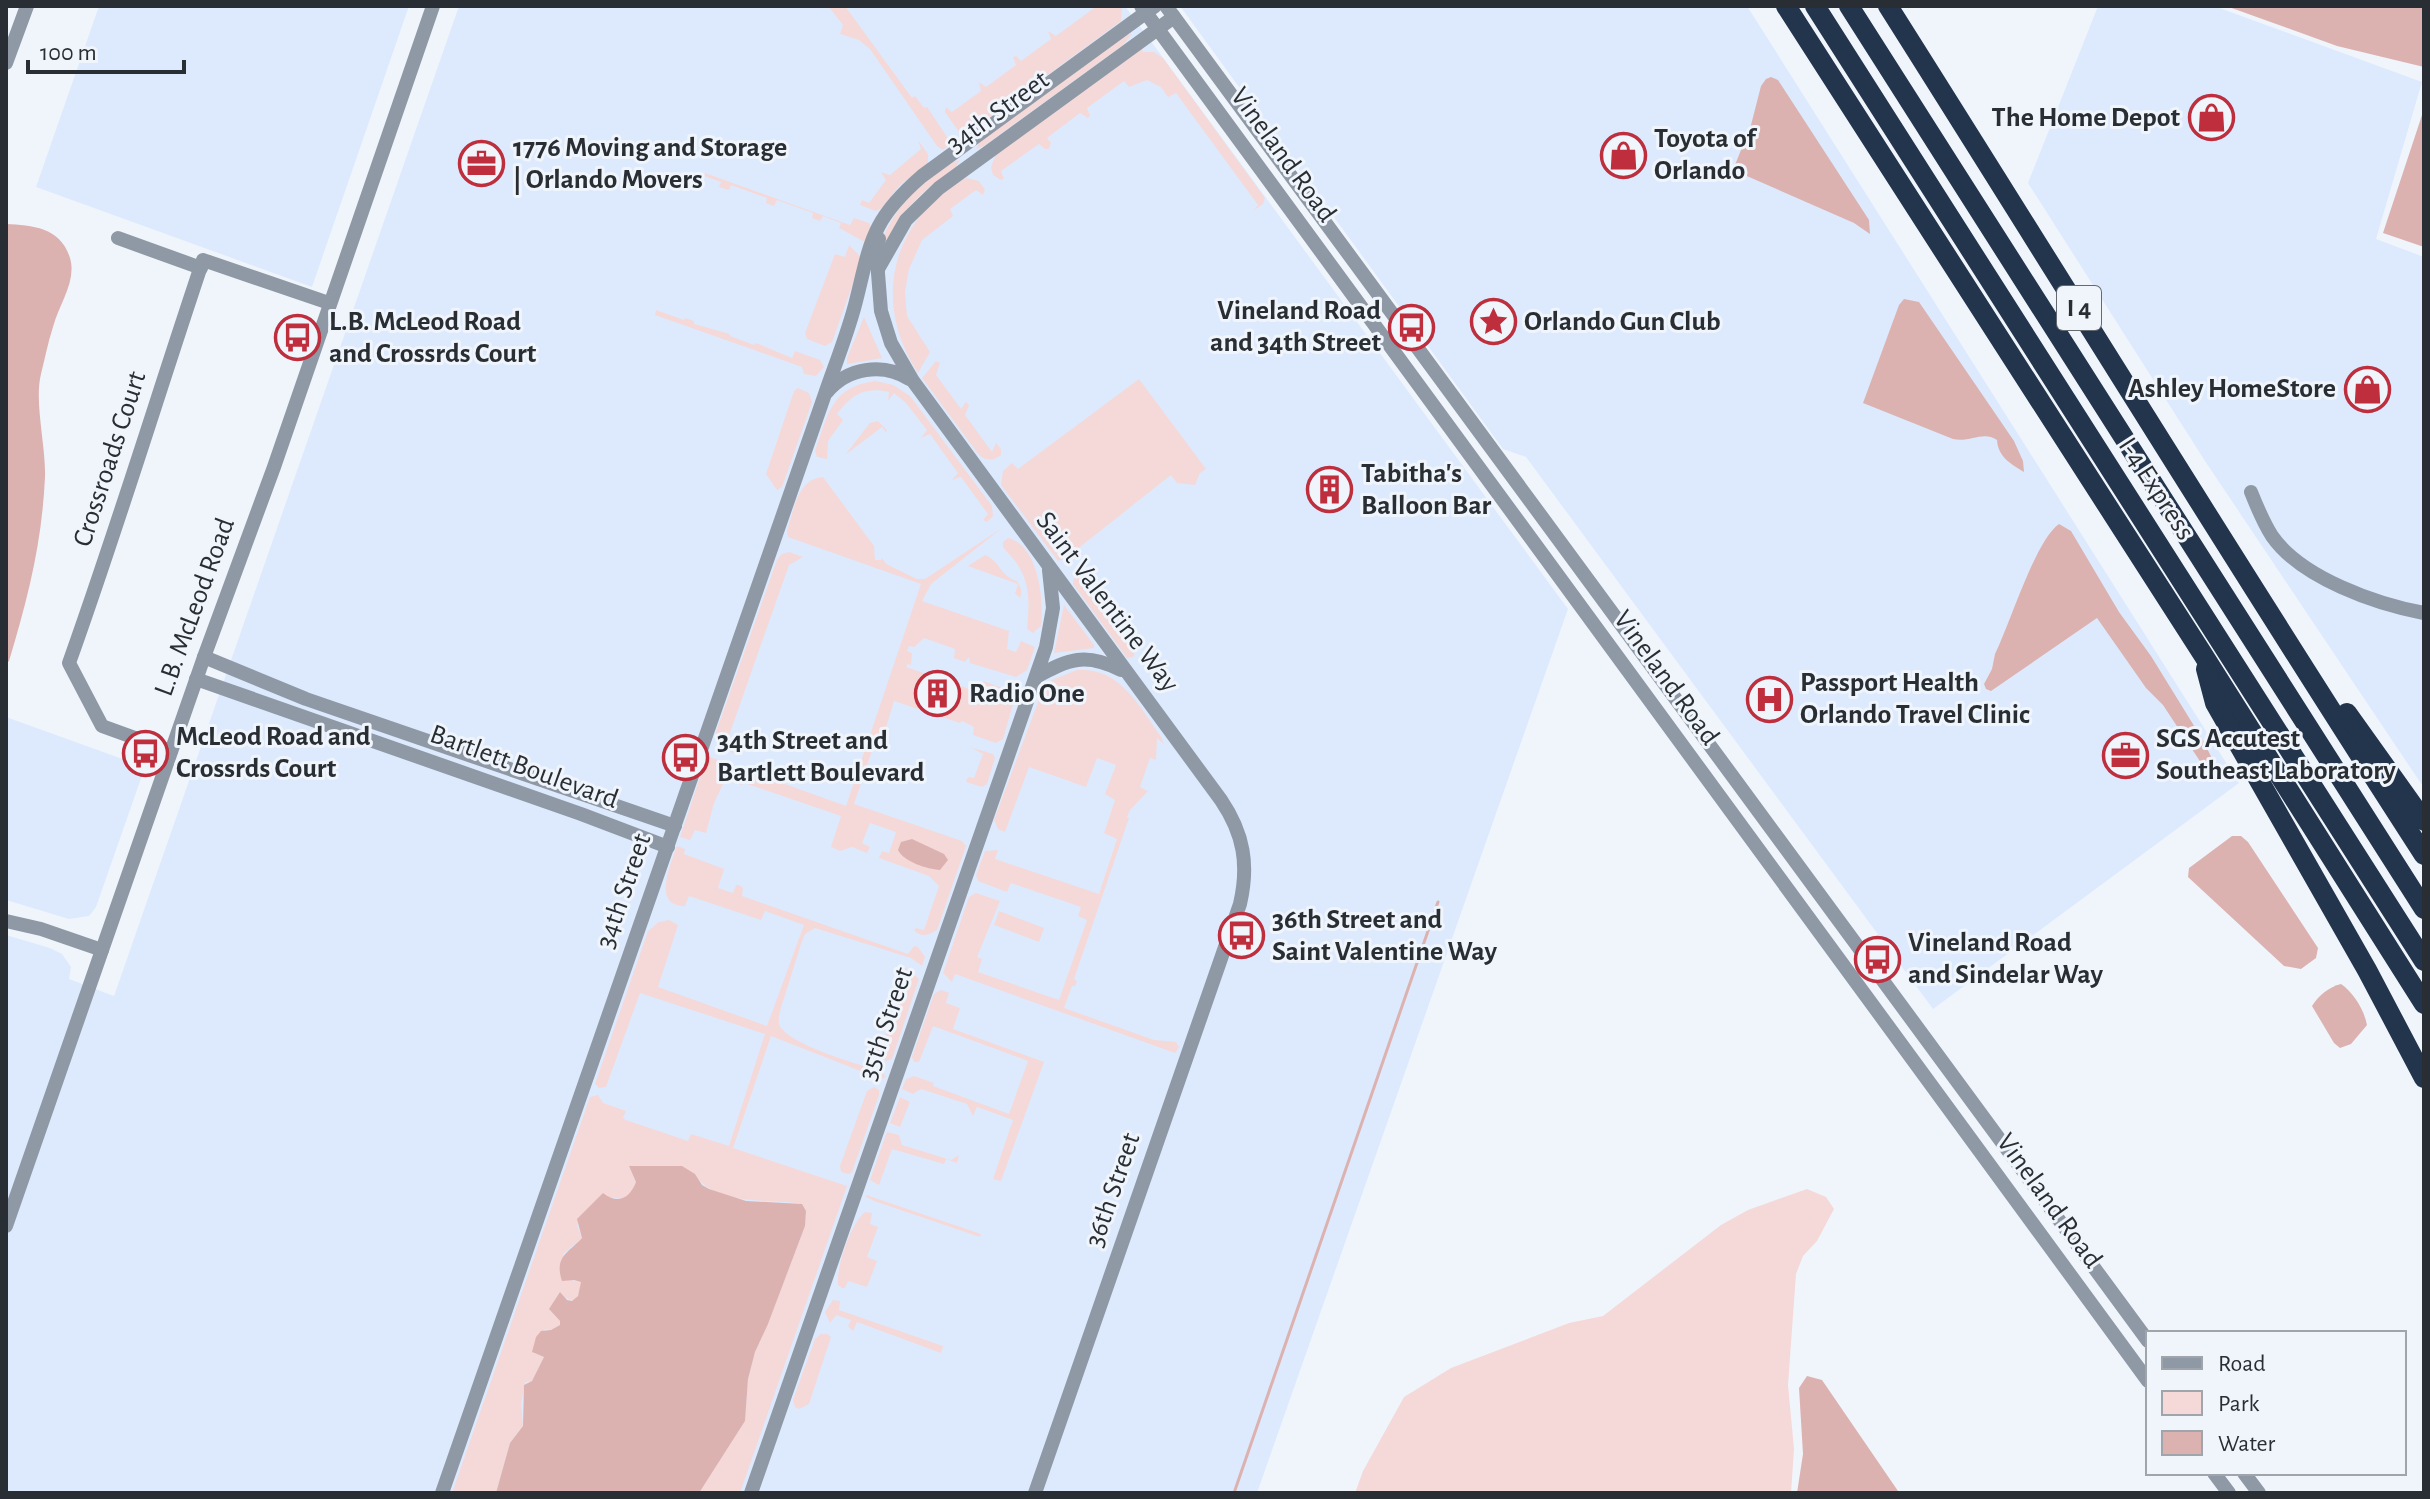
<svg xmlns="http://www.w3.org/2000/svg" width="2430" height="1499" font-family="'Alegreya Sans',sans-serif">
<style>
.built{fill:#ddeafd}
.green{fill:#f4d9d8}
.water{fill:#dcb2b0}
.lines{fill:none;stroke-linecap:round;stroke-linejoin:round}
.stream{stroke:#dcb2b0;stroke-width:3}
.minor{stroke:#8f99a6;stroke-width:14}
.highway{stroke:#22354d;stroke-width:20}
.labels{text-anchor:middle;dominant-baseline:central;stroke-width:6;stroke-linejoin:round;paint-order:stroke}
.shield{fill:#f0f5fc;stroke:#656a70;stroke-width:2}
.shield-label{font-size:26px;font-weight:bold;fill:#292e34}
.street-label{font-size:28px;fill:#292e34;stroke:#f0f5fc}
.poi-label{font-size:28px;font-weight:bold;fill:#292e34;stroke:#f0f5fc;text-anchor:start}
</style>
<rect width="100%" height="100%" fill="#f0f5fc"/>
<g class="built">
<path d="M99 6H409L312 287 36 187Z"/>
<path d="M459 6H1125L1568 609 1257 1493H6V935L50 948 62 954 71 967 69 979 114 996Z"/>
<path d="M1180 6H1747L2239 783 1933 1009 1526 457 1503 449Z"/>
<path d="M2098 6H2214L2422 82 2376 239 2424 257V788L2205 461 2028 183Z"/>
<path d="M6 717 145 767 96 907 89 916 69 919 6 900Z"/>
</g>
<g class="green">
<path d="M828 6H845L912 98 915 96 924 108 927 107 951 143 943 150 937 146 870 49 859 40 840 34 843 25Z"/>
<path d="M1093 6H1122L1121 21 969 133 959 132 945 112 946 107 952 112 981 91 979 82 986 87 1016 65 1013 57 1016 56 1021 61 1051 39 1048 31 1056 36 1094 8Z"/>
<path d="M1132 34 1123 45 984 146 976 149 980 141 1126 35Z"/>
<path d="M1142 48 1143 52H1154L1163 58 1265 198 1263 204 1253 211 1258 205 1176 93 1168 97 1161 87 1147 80 1129 87 1124 81 1087 108 1090 116 1088 118 1080 113 1047 138 1051 143 1049 149H1045L1039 144 1001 171 1004 179 1001 180 993 175 991 167 996 154Z"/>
<path d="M918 140 928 154V163L899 186 882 208 876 211 860 205 862 200 869 203 886 180 881 172 890 175 921 149Z"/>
<path d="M960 160 956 167C922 192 903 206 887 245L881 243C891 213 928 166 960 160Z"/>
<path d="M705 173 850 225 854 218 869 223 872 229 866 241H863L839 228 841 223 823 216 820 221 812 218 813 213 777 200 774 206 766 203 767 198 731 185 729 190 719 187 721 182 704 176Z"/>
<path d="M966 178 979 181 985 190 983 195 976 190 950 209 953 216 922 240 909 269 905 292 907 316 930 352 918 373C883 320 883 256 927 208 937 197 952 184 966 178Z"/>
<path d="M849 245 862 258 832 342 825 346 807 339 805 333 835 254 845 257Z"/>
<path d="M656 310 684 320 685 318 694 321V324L730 334V336L754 345 756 343 792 358 795 351 820 360 824 367 816 376 804 374 802 367 655 315Z"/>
<path d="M864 317 882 358 847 364V358Z"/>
<path d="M936 361 940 363 936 375 961 409 966 402 969 405 965 415 992 452 996 443 1001 449V455C994 461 986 461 979 455L922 378Z"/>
<path d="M1139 379 1206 469 1200 473 1195 485 1177 483 1171 475 1066 558 1058 561 1001 485 1003 471 1012 463 1018 469Z"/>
<path d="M876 381 893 385 910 396 992 506 993 516 987 522 983 520 988 514 961 477 952 480 958 473 930 434 921 438 927 430 906 403 894 393 888 401 889 392C866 386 850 395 837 414L843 420 828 441 827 459 817 457 815 451C828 415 831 386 876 381Z"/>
<path d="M798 388 809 393 812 402 782 487 777 490 766 474 794 391Z"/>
<path d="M878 421 887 430 886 432 882 427 845 455 870 423Z"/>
<path d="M823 477 874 546 875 560H881L882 558 886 564 917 579H925L1002 528 931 584 922 601 1009 631 1007 649 1016 652 1021 641 1035 647 1027 670 1016 677 970 663 969 657 965 662 954 658 955 649 924 638 914 647 909 646 907 651 912 653 911 665 908 664 906 667 972 690 980 691 983 681 1008 690 1014 701 1003 739 996 743 973 735 974 727 962 721 960 723 894 701 880 747 874 745 854 804 962 841 966 846 937 930C929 935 921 938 914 930L916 928 924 930 939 886 929 876 879 858 882 851 889 853 896 832 870 823 862 843 870 847 867 853 852 847 840 851 831 847 841 816 744 783 742 785 725 780 714 803 706 833 695 830 690 840 680 837 707 756 846 806 921 584 788 537 787 531C794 510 797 479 823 477Z"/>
<path d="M1008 538C1039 545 1044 601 1041 626L1033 633 1027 629C1029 607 1031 587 1019 567 1015 559 1008 554 1003 547V542Z"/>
<path d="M789 552 803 557 789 565 725 747 738 744 735 754 718 746 716 732 777 560 782 554Z"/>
<path d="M985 555C999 560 1001 577 1017 581 1020 585 1023 592 1020 598L1015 593 1018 584 968 566Z"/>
<path d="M1077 576H1082L1136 650 1133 657 1127 658 1073 584 1074 578Z"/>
<path d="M1064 605 1094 645V648L1054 653Z"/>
<path d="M1077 670C1120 667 1139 706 1161 737L1164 744 1157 738 1156 760 1150 758 1140 787 1148 791 1130 810 1127 817 1129 818 1074 979 1077 981 1075 986H1072L1064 1008 1154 1040 1176 1042 1179 1047 1175 1053 955 974 952 982 943 973 969 897 976 893 1000 901 977 957 982 959 978 972 1059 1000 1087 920 1078 916 1081 907 1011 883 1007 892 978 881 976 875 985 851 998 850 995 859 1099 894 1117 839 1104 833 1115 800 1105 794 1116 765 1097 758 1086 787 1029 767 1005 832 998 829 994 820 1041 694 1052 680Z"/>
<path d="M970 747 993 754 995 758 987 784 982 787 966 782 968 777 974 778 983 754Z"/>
<path d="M677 846 685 849 684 854 724 869 718 888 733 893 736 885H739L743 888 742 896 908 954 914 946 918 947 925 957 922 966 911 958 815 928 805 934 801 944 780 1011C779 1018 777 1023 782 1029 797 1047 859 1065 882 1071L886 1077 881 1079 771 1036 733 1148 847 1186 740 1493H699L745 1421 748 1379 755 1352 768 1324 805 1226 806 1211 802 1204C769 1198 715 1207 695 1174L629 1166 636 1182 632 1193 624 1199 607 1197 577 1225 582 1238 563 1254 571 1280 581 1282C581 1290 579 1296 573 1301L562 1296 549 1309 560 1321V1325L551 1330 545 1329 533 1353 544 1357 532 1381 525 1382 521 1404 523 1426 510 1443 496 1493H452L590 1097 598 1095 603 1103 626 1111 623 1118 626 1120 688 1141 691 1134 729 1146 765 1034 640 993 606 1087 599 1088 595 1084 648 931 659 922 669 920 678 925 658 987 767 1026 804 925 765 911 761 920 689 896 685 906C651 906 671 864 677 846Z"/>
<path d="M999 911 1044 928 1039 942 994 925Z"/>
<path d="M904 968 909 969 919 979 892 1059 886 1061 875 1049 874 1043 882 1045 905 979 900 972Z"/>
<path d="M941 990 949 993 946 1003 960 1008 953 1029 1044 1062 1001 1181 993 1179 1013 1120 977 1107 973 1116 967 1104 921 1089 913 1094 902 1089 906 1079 914 1076 934 1083 933 1086 1009 1114 1028 1061 933 1026 919 1062H914L912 1057 934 994Z"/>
<path d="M874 1087 879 1090V1095L852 1172 849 1174 841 1172 840 1166 867 1091Z"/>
<path d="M900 1097 910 1102 900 1127 890 1123Z"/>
<path d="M887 1132 899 1135 902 1145 951 1160 959 1155 957 1163 946 1159 944 1164 892 1149 879 1185 870 1180Z"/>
<path d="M1807 1189 1826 1197 1834 1209 1817 1241 1803 1256 1796 1274 1788 1385 1794 1449 1791 1493H1355L1363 1471 1404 1397 1451 1368 1569 1323 1603 1316 1721 1225 1748 1210Z"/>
<path d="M869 1195V1196L981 1234 980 1237 874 1201 865 1196Z"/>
<path d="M865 1212 872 1213 870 1224 878 1227 867 1257 877 1261 867 1287 848 1281 845 1288H842L838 1285C836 1267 851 1223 865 1212Z"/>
<path d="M833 1300 840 1301 839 1310 943 1346 941 1353 857 1322 853 1331 848 1326 851 1320 836 1315 830 1323 825 1312Z"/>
<path d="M821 1334H827L831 1337 809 1404 799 1409 795 1407 793 1400 815 1339Z"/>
</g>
<g class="water">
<path d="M2226 6H2424V67L2337 46Z"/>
<path d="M1771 77 1778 80 1869 220 1870 234 1854 223 1733 170 1751 125 1761 86 1766 79Z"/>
<path d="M2424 109V247L2383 233Z"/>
<path d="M6 224C33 225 61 228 70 258 77 281 59 304 53 327 48 342 45 358 41 374 34 402 46 446 45 477 42 543 28 598 9 661L6 664Z"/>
<path d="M1904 299 1919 302 2014 441 2023 461 2024 472C2011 464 1998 457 1997 440 1983 430 1970 443 1953 439L1863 403 1899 305Z"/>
<path d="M2059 524 2071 531 2119 612 2151 656 2204 742 2221 777 2220 781 2215 782 2211 778 2163 705 2146 688 2097 618 1991 691 1986 689 1984 684 1992 669 1995 654C2010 624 2035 541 2059 524Z"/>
<path d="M2232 836H2241L2248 842 2318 948 2316 958 2301 969 2284 966 2188 877 2189 868Z"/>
<path d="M912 839 944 854 948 860 940 870C927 869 904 862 898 850L901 842Z"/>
<path d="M2341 984C2354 993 2364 1010 2367 1025L2351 1044 2340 1048 2334 1043 2312 1006C2319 995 2329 987 2341 984Z"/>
<path d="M629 1166H682L695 1174 702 1185 709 1189 746 1201 802 1204 806 1211 805 1226 768 1324 755 1352 748 1379 745 1421 699 1493H496L510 1443 523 1426 524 1385 532 1381 544 1357 532 1352 536 1337 541 1331 551 1330 560 1325V1321L549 1309 560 1292 567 1300 572 1301 578 1296 581 1282 574 1280 562 1281C554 1257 568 1253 582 1238L577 1219 603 1193C618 1205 630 1198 636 1182Z"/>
<path d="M1807 1376 1822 1380 1898 1491 1797 1493 1803 1454 1799 1388Z"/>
</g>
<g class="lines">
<path class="stream" d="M1234 1493 1438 902"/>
<g class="minor">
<path d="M1141 6 2148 1381"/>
<path d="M1166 6 2148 1341"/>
<path d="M6 63 27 6"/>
<path d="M118 238 201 268"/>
<path d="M879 239 876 248 881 311 891 343 913 381 1221 800C1244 834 1249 865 1240 904L1035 1493"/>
<path d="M878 269 906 220 939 188 1174 17"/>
<path d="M827 392C847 368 883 362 909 379"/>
<path d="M2251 492C2257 507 2263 522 2272 536 2301 578 2376 604 2424 613"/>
<path d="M204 657 306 699 675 826"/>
<path d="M1036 677C1069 659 1085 652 1121 670"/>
<path d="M196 679 581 814 668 847"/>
<path d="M171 751 102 726 69 663C117 529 158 394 203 260L329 303"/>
<path d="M6 921 41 929 102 950"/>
<path d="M6 1226 204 657 274 467 433 6"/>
<path d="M2214 1473 2229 1493"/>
<path d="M2244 1473 2259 1493"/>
<path d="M442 1493 825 394C835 365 847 335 855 305 871 242 870 221 922 176L1155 6"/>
<path d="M751 1493 1046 647 1053 608 1049 570"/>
</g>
<g class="highway">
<path d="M1786 6 2202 653 2424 1004"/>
<path d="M1815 6 2424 961"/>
<path d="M1849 6 2424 909"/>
<path d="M1888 6C2067 289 2242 574 2424 855"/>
<path d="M2206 669 2215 703 2367 970 2424 1078"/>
<path d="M2347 713 2424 821"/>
</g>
</g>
<defs>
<symbol id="shop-ring" viewBox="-11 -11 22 22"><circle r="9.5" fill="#f0f5fc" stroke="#be2e3d" stroke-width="1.5"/><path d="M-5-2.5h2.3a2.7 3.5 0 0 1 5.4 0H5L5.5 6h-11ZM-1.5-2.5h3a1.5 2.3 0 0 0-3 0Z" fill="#be2e3d"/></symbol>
<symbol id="office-ring" viewBox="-11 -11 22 22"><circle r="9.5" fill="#f0f5fc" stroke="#be2e3d" stroke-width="1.5"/><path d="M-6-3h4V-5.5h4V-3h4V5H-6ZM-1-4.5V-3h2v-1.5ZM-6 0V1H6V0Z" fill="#be2e3d"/></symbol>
<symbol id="sight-ring" viewBox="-11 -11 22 22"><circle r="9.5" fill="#f0f5fc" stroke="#be2e3d" stroke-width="1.5"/><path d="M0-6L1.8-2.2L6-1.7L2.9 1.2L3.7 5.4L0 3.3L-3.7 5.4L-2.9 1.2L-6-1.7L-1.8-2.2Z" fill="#be2e3d"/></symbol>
<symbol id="bus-ring" viewBox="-11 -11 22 22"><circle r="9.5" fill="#f0f5fc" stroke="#be2e3d" stroke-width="1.5"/><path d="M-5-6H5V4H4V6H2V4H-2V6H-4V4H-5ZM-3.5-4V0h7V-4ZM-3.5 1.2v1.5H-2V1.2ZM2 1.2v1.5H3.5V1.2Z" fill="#be2e3d"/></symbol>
<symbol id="building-ring" viewBox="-11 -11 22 22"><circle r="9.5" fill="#f0f5fc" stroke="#be2e3d" stroke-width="1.5"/><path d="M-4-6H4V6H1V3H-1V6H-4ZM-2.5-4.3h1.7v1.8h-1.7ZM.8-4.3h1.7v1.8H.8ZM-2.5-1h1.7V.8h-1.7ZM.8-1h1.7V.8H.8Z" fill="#be2e3d"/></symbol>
<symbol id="hospital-ring" viewBox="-11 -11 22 22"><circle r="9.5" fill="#f0f5fc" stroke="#be2e3d" stroke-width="1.5"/><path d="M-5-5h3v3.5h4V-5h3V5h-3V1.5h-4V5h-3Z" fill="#be2e3d"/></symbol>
</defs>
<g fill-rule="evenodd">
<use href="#shop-ring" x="2186" y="92" width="51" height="51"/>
<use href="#shop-ring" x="1598" y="130" width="51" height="51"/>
<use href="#office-ring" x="456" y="138" width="51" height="51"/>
<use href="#sight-ring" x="1468" y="296" width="51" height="51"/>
<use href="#bus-ring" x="1386" y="302" width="51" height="51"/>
<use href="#bus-ring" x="272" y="312" width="51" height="51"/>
<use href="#shop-ring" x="2342" y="364" width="51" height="51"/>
<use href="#building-ring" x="1304" y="464" width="51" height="51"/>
<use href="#building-ring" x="912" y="668" width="51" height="51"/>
<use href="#hospital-ring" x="1744" y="674" width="51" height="51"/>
<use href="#bus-ring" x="120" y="728" width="51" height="51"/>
<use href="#office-ring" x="2100" y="730" width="51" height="51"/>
<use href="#bus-ring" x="660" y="732" width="51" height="51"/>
<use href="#bus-ring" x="1216" y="910" width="51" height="51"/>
<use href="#bus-ring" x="1852" y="934" width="51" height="51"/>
</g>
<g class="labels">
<rect class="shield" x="2057" y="286" width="44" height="44" rx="6"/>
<g class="shield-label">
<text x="2079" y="308">I 4</text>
</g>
<g class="street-label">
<text transform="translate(998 112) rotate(-36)">34th Street</text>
<text transform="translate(1283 155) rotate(54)">Vineland Road</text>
<text transform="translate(110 459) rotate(-72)">Crossroads Court</text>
<text transform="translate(2156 489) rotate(57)">I-4 Express</text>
<text transform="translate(1107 602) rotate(53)">Saint Valentine Way</text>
<text transform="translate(195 607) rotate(-70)">L.B. McLeod Road</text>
<text transform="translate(1666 678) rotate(54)">Vineland Road</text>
<text transform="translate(524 767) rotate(20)">Bartlett Boulevard</text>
<text transform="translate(624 891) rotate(-71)">34th Street</text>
<text transform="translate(886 1024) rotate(-71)">35th Street</text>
<text transform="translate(1113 1190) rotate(-71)">36th Street</text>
<text transform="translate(2049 1201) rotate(54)">Vineland Road</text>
</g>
<g class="poi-label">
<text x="2180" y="118" text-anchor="end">The Home Depot</text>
<text x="1654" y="139">Toyota of<tspan x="1654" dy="32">Orlando</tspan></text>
<text x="513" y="148">1776 Moving and Storage<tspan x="513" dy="32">| Orlando Movers</tspan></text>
<text x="1381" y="311" text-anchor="end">Vineland Road<tspan x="1381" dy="32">and 34th Street</tspan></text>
<text x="329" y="322">L.B. McLeod Road<tspan x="329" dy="32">and Crossrds Court</tspan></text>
<text x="1524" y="322">Orlando Gun Club</text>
<text x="2336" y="389" text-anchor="end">Ashley HomeStore</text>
<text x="1361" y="474">Tabitha's<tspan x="1361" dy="32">Balloon Bar</tspan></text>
<text x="1800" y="683">Passport Health<tspan x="1800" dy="32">Orlando Travel Clinic</tspan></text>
<text x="969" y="694">Radio One</text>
<text x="176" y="737">McLeod Road and<tspan x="176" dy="32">Crossrds Court</tspan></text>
<text x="2156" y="739">SGS Accutest<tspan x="2156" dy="32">Southeast Laboratory</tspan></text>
<text x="717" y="741">34th Street and<tspan x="717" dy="32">Bartlett Boulevard</tspan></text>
<text x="1272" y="920">36th Street and<tspan x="1272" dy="32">Saint Valentine Way</tspan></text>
<text x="1908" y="943">Vineland Road<tspan x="1908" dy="32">and Sindelar Way</tspan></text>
</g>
</g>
<rect width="2430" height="1499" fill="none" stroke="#292e34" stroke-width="16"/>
<rect x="2146" y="1331" width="260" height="144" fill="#f0f5fc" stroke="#a0a5ac" stroke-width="2"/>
<rect x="2162" y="1357" width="40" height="12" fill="#8f99a6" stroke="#a0a5ac" stroke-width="2"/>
<text x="2218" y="1371" font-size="24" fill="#292e34">Road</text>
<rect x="2162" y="1391" width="40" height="24" fill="#f4d9d8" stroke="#a0a5ac" stroke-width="2"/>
<text x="2218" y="1411" font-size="24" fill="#292e34">Park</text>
<rect x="2162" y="1431" width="40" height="24" fill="#dcb2b0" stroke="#a0a5ac" stroke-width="2"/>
<text x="2218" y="1451" font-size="24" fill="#292e34">Water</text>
<path d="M28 60v12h156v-12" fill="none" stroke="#292e34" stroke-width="4"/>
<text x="40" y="60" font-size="24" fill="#292e34" stroke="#f0f5fc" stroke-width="6" paint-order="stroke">100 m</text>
</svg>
